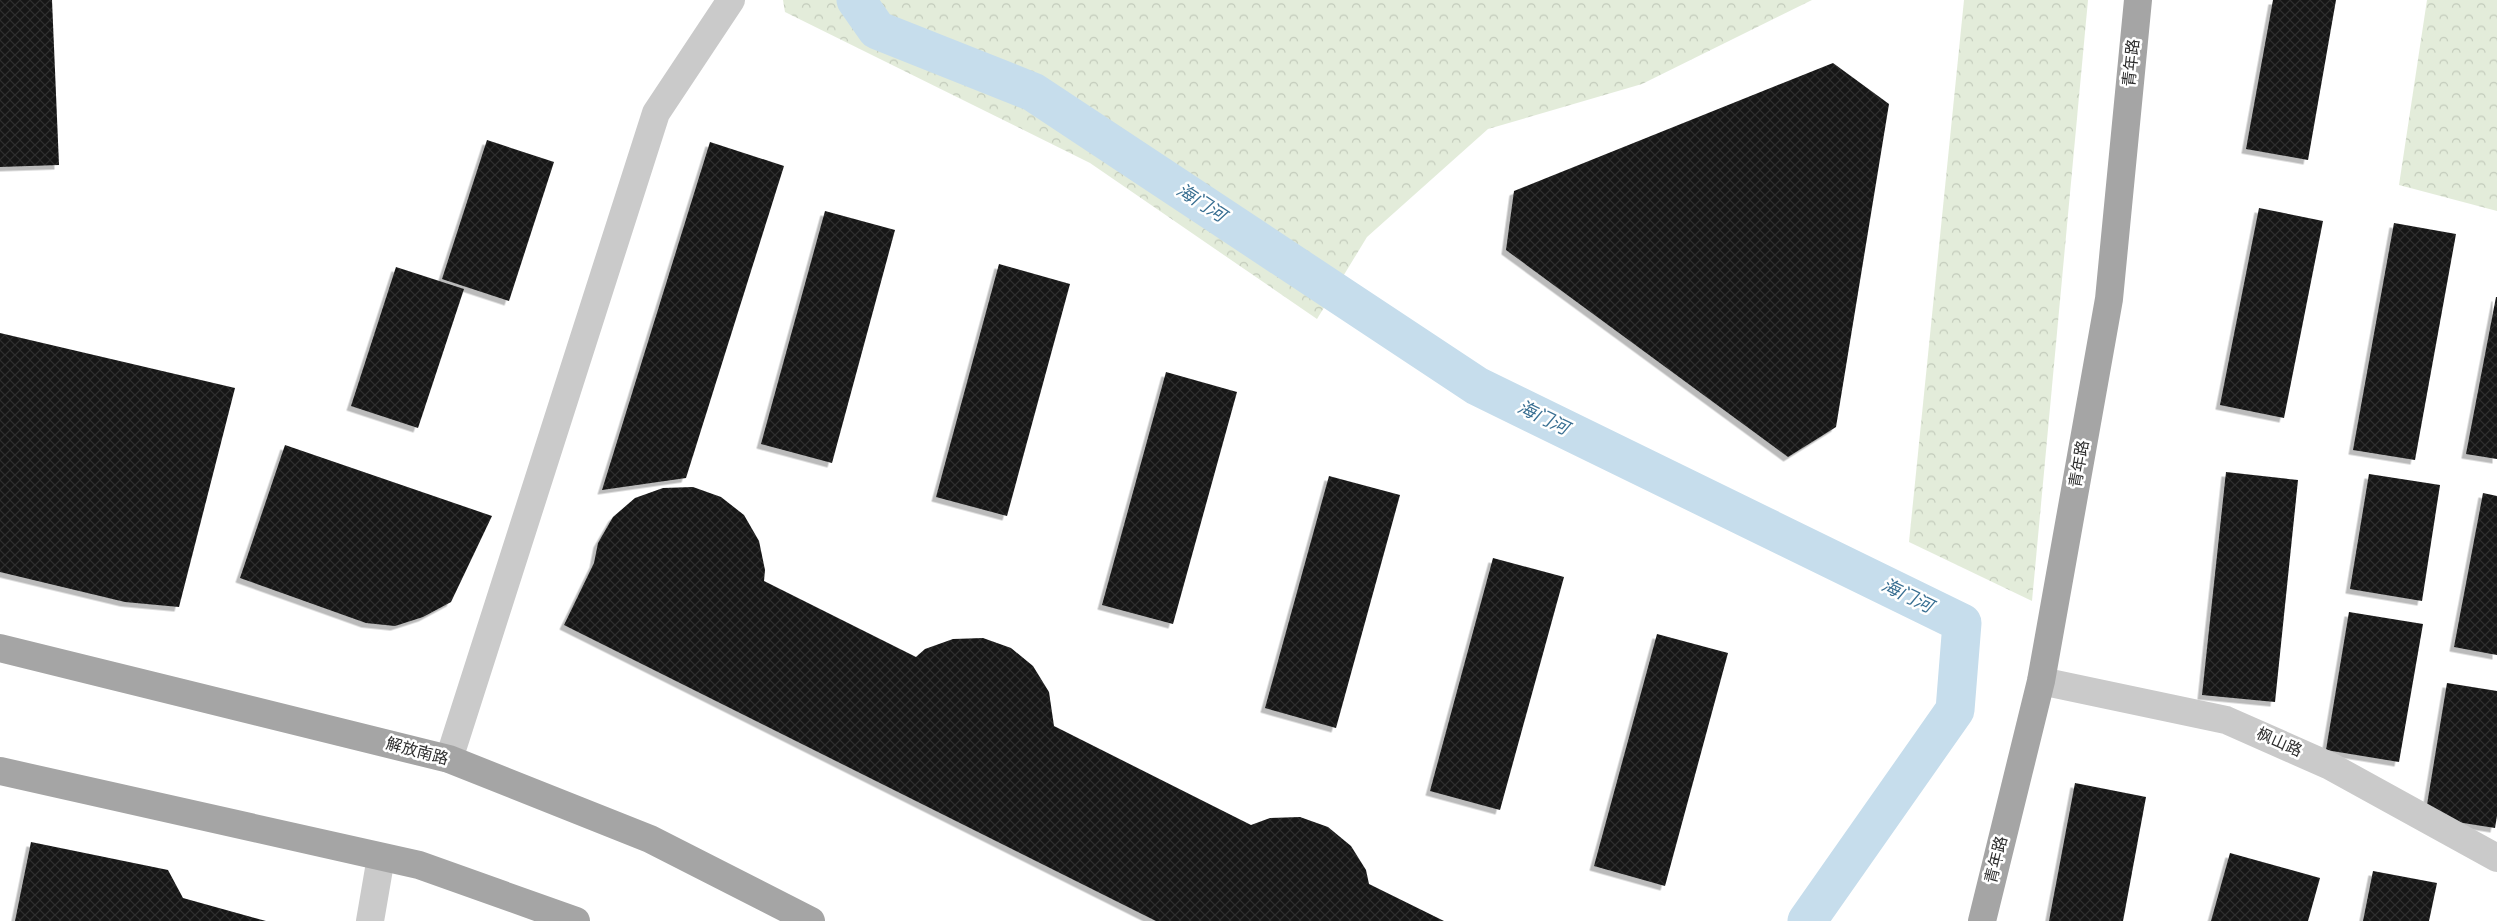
<svg xmlns="http://www.w3.org/2000/svg" width="2497" height="921" font-family="'Sofia Sans Condensed','Noto Sans SC',sans-serif">
<style>
.forest{fill:url(#forest-crowns)}
.lines{fill:none;stroke-linecap:round;stroke-linejoin:round}
.canal{stroke:#c6ddec;stroke-width:39}
.building{fill:url(#building-cross-hatch);filter:url(#shadow)}
.minor{stroke:#cacaca;stroke-width:28}
.major{stroke:#a5a5a5;stroke-width:28}
.labels{text-anchor:middle;dominant-baseline:central;stroke-width:5;stroke-linejoin:round;paint-order:stroke}
.street-label{font-size:16px;fill:#2d2d2d;stroke:#fff}
.water-label{font-size:18px;font-style:italic;fill:#396f92;stroke:#fff}
</style>
<defs>
<pattern id="forest-crowns" width="20" height="18" patternUnits="userSpaceOnUse" patternTransform="scale(1.25)"><rect width="20" height="18" fill="#e3ecda"/><path d="M2 6a3 3 0 1 1 6 0M12 15a3 3 0 1 1 6 0" fill="none" stroke="#c3cbbb"/></pattern>
<pattern id="building-cross-hatch" width="8" height="8" patternUnits="userSpaceOnUse" patternTransform="scale(1.25)"><rect width="8" height="8" fill="#141414"/><path d="M0 0l8 8M0 8l8-8" fill="none" stroke="#2e2e2e"/></pattern>
<filter id="shadow"><feDropShadow dx="-4.5" dy="4.5" stdDeviation="0" flood-color="#0004"/></filter>
</defs>
<rect width="100%" height="100%" fill="#fff"/>
<g class="forest">
<path d="M783 0H1812L1642 84 1488 129 1367 237 1317 319 1090 163 785 12Z"/>
<path d="M1964 0H2088L2032 601 1909 542Z"/>
<path d="M2427 0H2497V211L2399 185Z"/>
</g>
<g class="lines">
<path class="canal" d="M856 0 877 30 1033 92 1477 386 1962 623 1955 710 1807 921"/>
</g>
<g class="building">
<path d="M0 0H52L59 165 0 167Z"/>
<path d="M2273 0H2336L2308 160 2246 149Z"/>
<path d="M1833 63 1889 104 1836 427 1788 457 1506 250 1514 191Z"/>
<path d="M487 140 554 162 509 301 442 279Z"/>
<path d="M710 142 784 166 686 478 602 490Z"/>
<path d="M2259 208 2323 221 2284 418 2220 405Z"/>
<path d="M825 211 895 230 832 463 761 444Z"/>
<path d="M2394 223 2456 234 2415 460 2353 450Z"/>
<path d="M999 264 1070 284 1007 516 936 497Z"/>
<path d="M396 267 464 289 418 428 351 406Z"/>
<path d="M2496 297H2497V459L2466 454Z"/>
<path d="M0 333 235 388 179 607 125 602 0 572Z"/>
<path d="M1166 372 1237 392 1173 624 1102 605Z"/>
<path d="M285 445 492 516 451 602 423 617 395 626 366 623 240 578Z"/>
<path d="M2226 472 2298 480 2275 702 2202 695Z"/>
<path d="M2369 474 2440 485 2422 601 2350 589Z"/>
<path d="M1329 476 1400 495 1336 728 1265 708Z"/>
<path d="M693 487 721 497 744 515 759 541 765 570 764 581 916 657 925 649 953 639 983 638 1011 648 1033 666 1049 692 1054 726 1251 825 1270 818 1300 817 1328 827 1351 846 1366 870 1369 884 1444 921H1156L564 625 594 563 598 543 613 517 635 498 663 488Z"/>
<path d="M2483 493 2497 496V655L2454 647Z"/>
<path d="M1493 558 1564 577 1500 810 1430 791Z"/>
<path d="M2349 612 2423 624 2399 762 2326 750Z"/>
<path d="M1657 634 1728 653 1665 886 1594 866Z"/>
<path d="M2447 683 2497 691V816L2495 828 2425 817Z"/>
<path d="M2075 783 2146 797 2123 921H2049Z"/>
<path d="M31 842 168 870 183 898 266 921H15Z"/>
<path d="M2230 853 2320 878 2308 921H2211Z"/>
<path d="M2373 871 2437 883 2429 921H2363Z"/>
</g>
<g class="lines">
<g class="minor">
<path d="M2041 681 2226 720 2330 766 2497 858"/>
<path d="M449 759 656 113 731 0"/>
<path d="M370 921 381 857"/>
</g>
<g class="major">
<path d="M0 648 449 759 650 839 811 921"/>
<path d="M0 771 419 865 576 921"/>
<path d="M1982 921 2041 681 2109 299 2138 0"/>
</g>
</g>
<g class="labels">
<g class="street-label">
<text transform="translate(2132 63) rotate(-84)">青年路</text>
<text transform="translate(2080 464) rotate(-80)">青年路</text>
<text transform="translate(2279 743) rotate(24)">枫山路</text>
<text transform="translate(417 752) rotate(15)">解放南路</text>
<text transform="translate(1997 860) rotate(-76)">青年路</text>
</g>
<g class="water-label">
<text transform="translate(1201 203) rotate(33)">海门河</text>
<text transform="translate(1543 418) rotate(26)">海门河</text>
<text transform="translate(1907 596) rotate(26)">海门河</text>
</g>
</g>
</svg>
